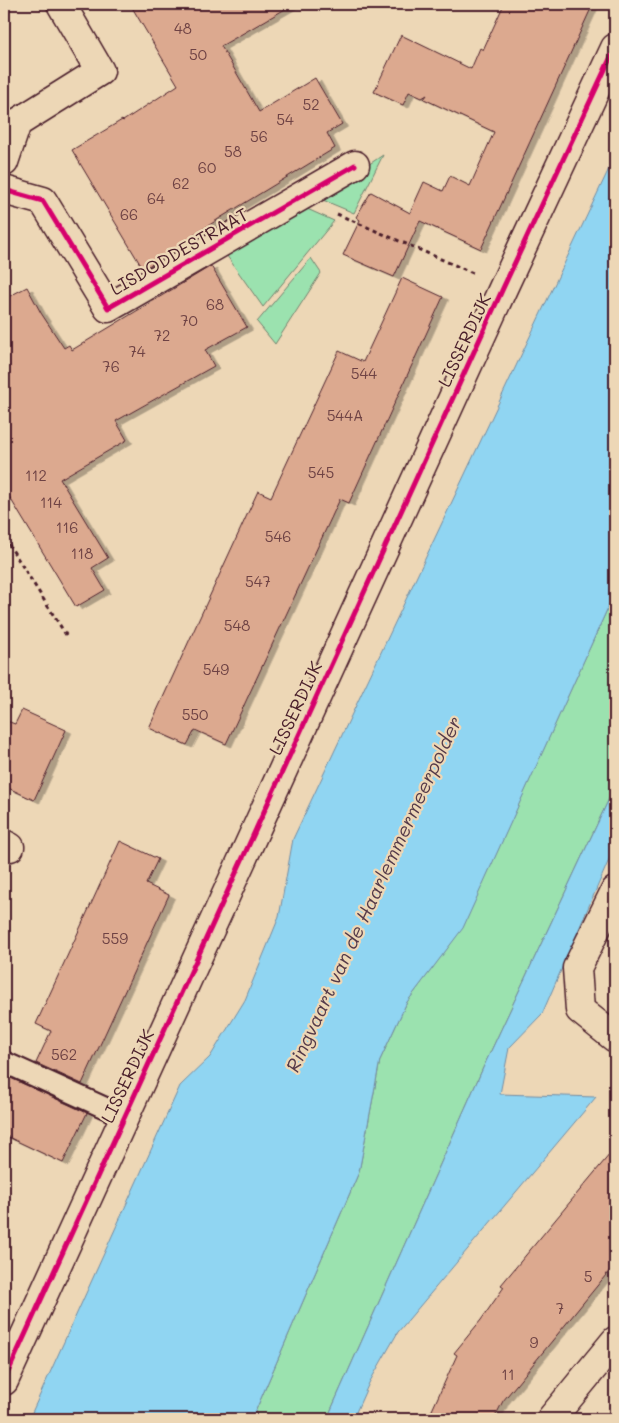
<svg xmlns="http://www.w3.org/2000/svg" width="619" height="1423" font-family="Mali,sans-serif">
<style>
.green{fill:#9be2af;stroke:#72806d}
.water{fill:#90d5f2;stroke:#748ca2}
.building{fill:#dca98f;stroke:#4a1f2b;filter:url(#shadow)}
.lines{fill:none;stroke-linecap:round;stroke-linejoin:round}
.lane-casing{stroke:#4a1f2b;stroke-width:24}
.street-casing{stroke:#4a1f2b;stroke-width:31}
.secondary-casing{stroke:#4a1f2b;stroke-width:31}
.path{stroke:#4a1f2b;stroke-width:3;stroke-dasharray:4 4;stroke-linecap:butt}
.lane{stroke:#edd7b6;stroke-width:20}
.street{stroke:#edd7b6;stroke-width:28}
.secondary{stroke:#edd7b6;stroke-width:28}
.cycleway-casing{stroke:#edd7b6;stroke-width:8}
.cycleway{stroke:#d6006c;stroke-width:5}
.labels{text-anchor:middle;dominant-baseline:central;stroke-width:4.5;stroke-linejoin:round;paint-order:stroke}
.number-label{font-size:15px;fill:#6e4244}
.street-label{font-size:18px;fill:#4a1f2b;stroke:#edd7b6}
.water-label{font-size:19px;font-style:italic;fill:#543a49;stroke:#edd7b6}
</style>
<defs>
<filter id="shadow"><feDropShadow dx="5.5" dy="3" stdDeviation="0" flood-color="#0004"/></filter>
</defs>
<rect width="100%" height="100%" fill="#edd7b6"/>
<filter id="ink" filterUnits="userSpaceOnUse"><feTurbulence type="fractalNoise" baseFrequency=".02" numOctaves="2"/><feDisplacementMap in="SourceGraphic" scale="10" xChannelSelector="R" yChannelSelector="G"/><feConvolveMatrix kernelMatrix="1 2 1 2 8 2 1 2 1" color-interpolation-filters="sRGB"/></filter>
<g filter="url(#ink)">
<g class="green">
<path d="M383 155 354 213 318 198Z"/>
<path d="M305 208 334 221 263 307 227 256Z"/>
<path d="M311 258 321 273 275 344 257 322Z"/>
<path d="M615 592V786L483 1068 327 1419H252L359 1172 380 1060 407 1002 463 927Z"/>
</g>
<g class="water">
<path d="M615 156V592L463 928 407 1002 380 1060 359 1172 252 1419H29L180 1086 210 1057 245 1000 279 917 293 839Z"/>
<path d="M615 786V846L542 1014 509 1048 500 1094 596 1097 398 1332 369 1383 353 1419H327L483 1068Z"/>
</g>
<g class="building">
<path d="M130 4H294L221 46 259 112 315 78 342 124 327 133 335 148 220 218 193 236 196 239 143 269 72 150 122 120 123 121 178 85Z"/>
<path d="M504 4H593L481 249 420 221 394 277 343 255 360 220 356 217 371 192 410 213 424 182 443 191 450 176 470 186 494 132 424 99 427 95 422 98 409 92 403 105 374 92 401 35 471 69 480 48 483 50Z"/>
<path d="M211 266 247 327 205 350 214 366 116 421 127 440 60 479 108 558 92 568 105 590 76 607 4 488V299L27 287 41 313 64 348 69 345 72 350Z"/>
<path d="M402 278 443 297 349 503 340 499 226 744 195 730 187 745 149 728 258 491 271 497 339 351 363 362Z"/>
<path d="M22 710 66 730 34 800 4 786V720L15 724Z"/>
<path d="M120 841 158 859 146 884 169 895 82 1084 36 1063 51 1031 36 1024Z"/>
<path d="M4 1075 87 1113 63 1163 4 1135Z"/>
<path d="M615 1148V1264L503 1401 494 1419H428L457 1355 454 1353 481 1320 504 1287 501 1285Z"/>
</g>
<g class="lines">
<defs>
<path id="lane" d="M4 1062 123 1116"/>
<g id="street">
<path d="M4 162 17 123 100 71 61 4"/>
<path d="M4 190 43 201 108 308 355 165"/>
<path d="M4 844 10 847"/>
<path d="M615 891 577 968 580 1010 615 1038"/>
<path d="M551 1419 615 1341"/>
</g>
<path id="secondary" d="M4 1381 504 286 615 48"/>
</defs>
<use href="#lane" class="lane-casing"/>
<use href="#street" class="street-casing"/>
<use href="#secondary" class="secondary-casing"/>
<g class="path">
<path d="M337 214 473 273"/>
<path d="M4 537 68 638"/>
</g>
<use href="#lane" class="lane"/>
<use href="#street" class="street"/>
<use href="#secondary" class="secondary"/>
<defs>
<g id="cycleway">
<path d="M4 190 43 201 108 308 355 165"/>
<path d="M4 1381 504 286 615 48"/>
</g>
</defs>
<use href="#cycleway" class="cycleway-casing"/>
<use href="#cycleway" class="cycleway"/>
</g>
</g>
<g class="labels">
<g class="number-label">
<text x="183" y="28">48</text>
<text x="198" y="54">50</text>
<text x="311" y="104">52</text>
<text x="285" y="119">54</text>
<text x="259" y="136">56</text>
<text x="233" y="151">58</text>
<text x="207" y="167">60</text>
<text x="181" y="183">62</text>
<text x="156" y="198">64</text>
<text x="129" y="214">66</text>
<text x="215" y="304">68</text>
<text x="189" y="320">70</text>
<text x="162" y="335">72</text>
<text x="137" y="351">74</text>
<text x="111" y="366">76</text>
<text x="364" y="373">544</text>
<text x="345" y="415">544A</text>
<text x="321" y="472">545</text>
<text x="36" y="475">112</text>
<text x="51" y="502">114</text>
<text x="67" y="527">116</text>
<text x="278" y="536">546</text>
<text x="82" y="553">118</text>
<text x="258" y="581">547</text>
<text x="237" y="625">548</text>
<text x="216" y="669">549</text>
<text x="195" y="714">550</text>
<text x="115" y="938">559</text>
<text x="64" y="1054">562</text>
<text x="588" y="1276">5</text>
<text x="560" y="1308">7</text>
<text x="534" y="1342">9</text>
<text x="508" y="1374">11</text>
</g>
<g class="street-label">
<text transform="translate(179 251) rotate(-30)">LISDODDESTRAAT</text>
<text transform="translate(464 340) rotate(-65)">LISSERDIJK</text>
<text transform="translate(295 708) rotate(-65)">LISSERDIJK</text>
<text transform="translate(127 1076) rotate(-65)">LISSERDIJK</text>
</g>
<g class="water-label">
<text transform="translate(373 894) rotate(-65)">Ringvaart van de Haarlemmermeerpolder</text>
</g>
</g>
<rect width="619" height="1423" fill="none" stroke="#edd7b6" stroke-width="20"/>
<rect x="10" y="10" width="599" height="1403" fill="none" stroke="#4a1f2b" stroke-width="2" filter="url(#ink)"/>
</svg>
